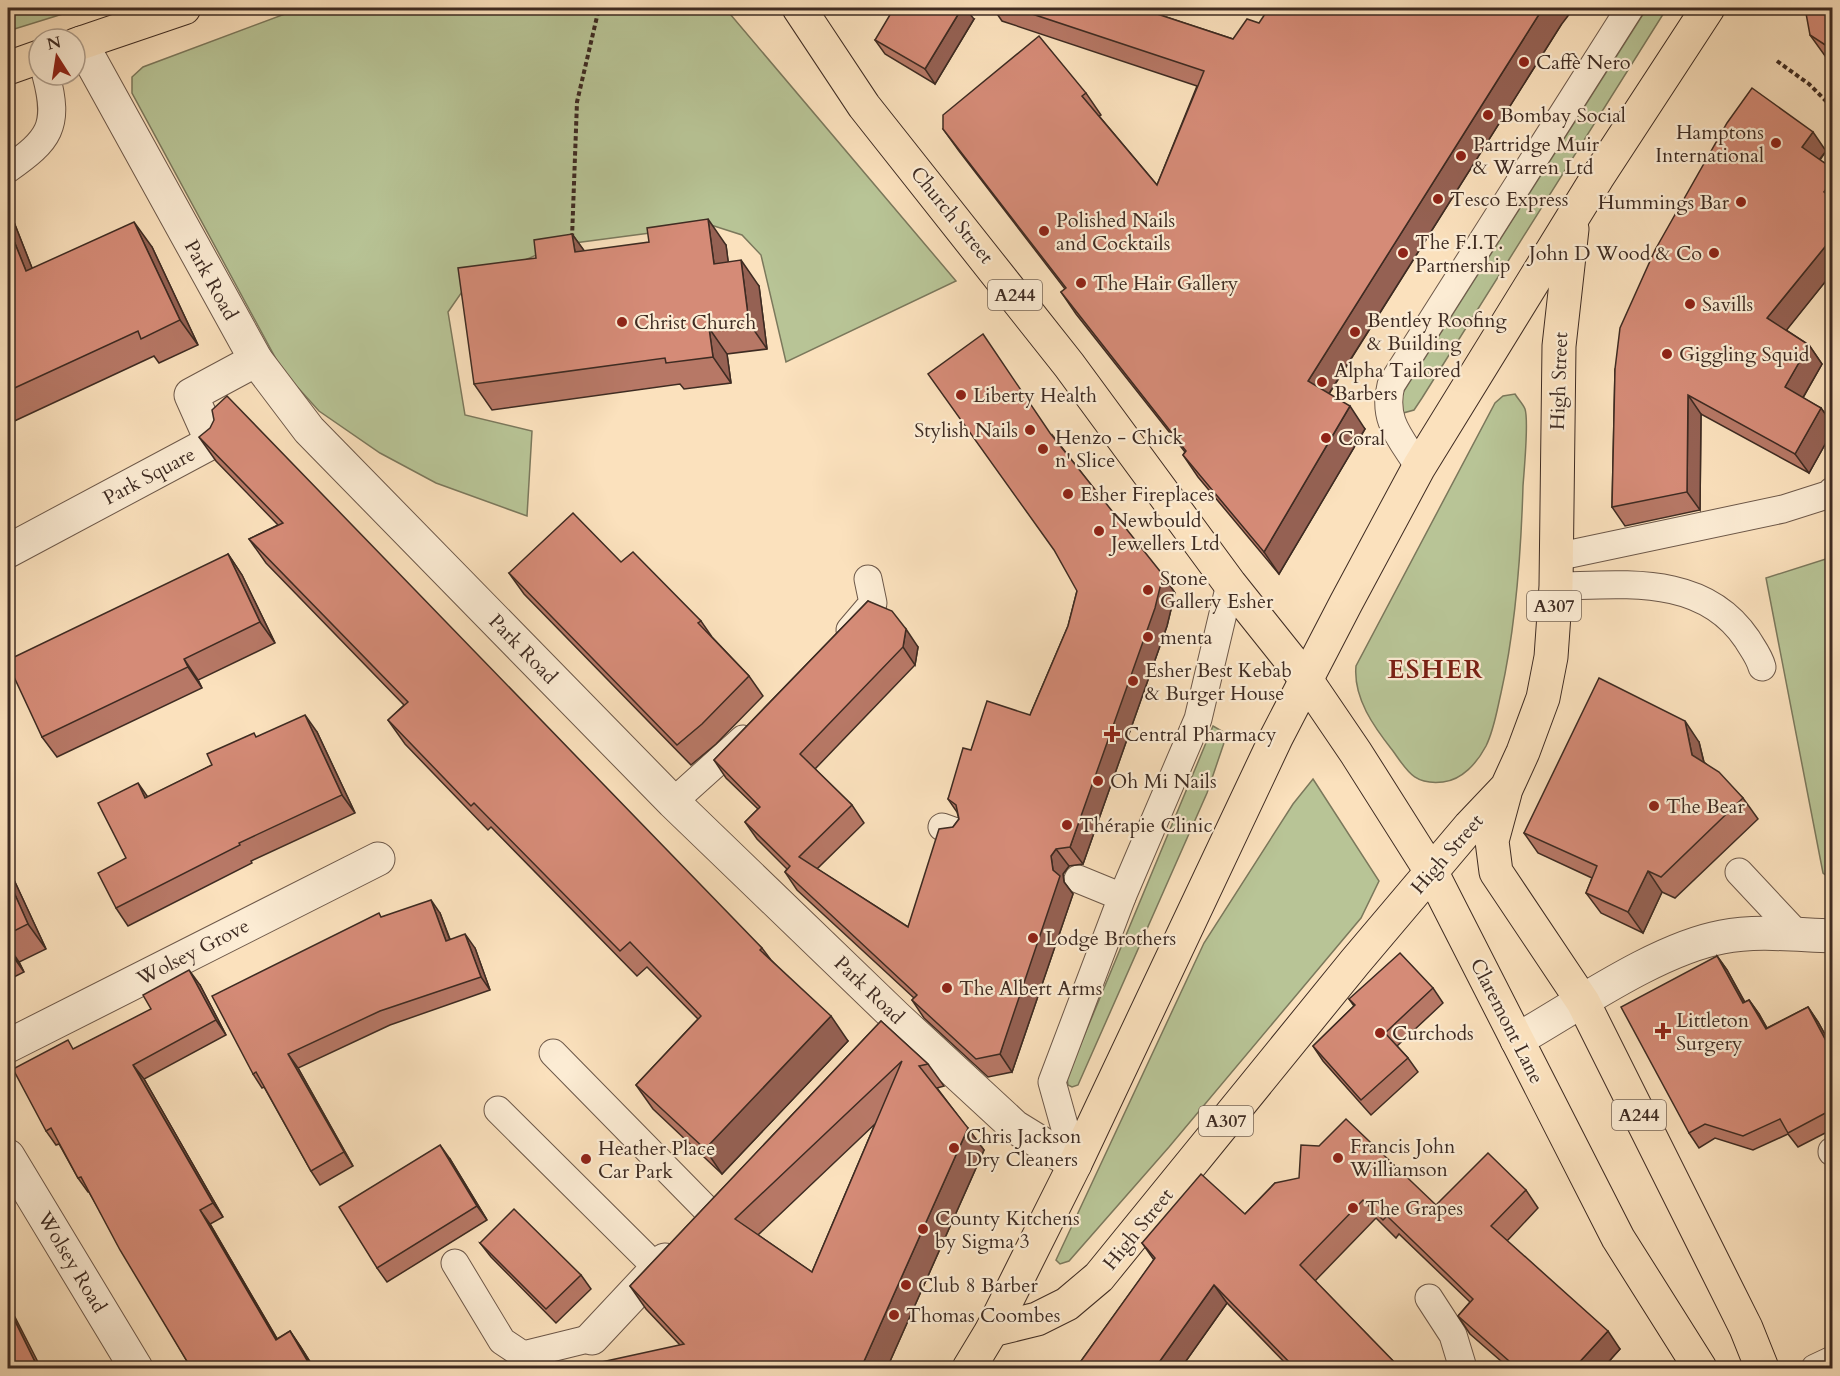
<svg xmlns="http://www.w3.org/2000/svg" width="1840" height="1376" font-family="Cardo,serif">
<style>
.green{fill:#b8c496;stroke:#7b785c;stroke-width:1.5}
.lines{fill:none;stroke-linecap:round;stroke-linejoin:round}
.lane-casing{stroke:#6d5849;stroke-width:29}
.street-casing{stroke:#6d5849;stroke-width:35}
.primary-casing{stroke:#3e2b22;stroke-width:35}
.path{stroke:#3e2b22;stroke-width:4;stroke-dasharray:4.5 3;stroke-linecap:butt}
.lane{stroke:#fcecd4;stroke-width:27}
.street{stroke:#fcecd4;stroke-width:33}
.primary{stroke:#fbe1bd;stroke-width:33}
.wall{fill:#b77866;stroke:#3e2b22;stroke-width:1.5;fill-rule:evenodd}
.shaded-wall{fill:#956153;stroke:#3e2b22;stroke-width:1.5}
.building{fill:#d58b77;stroke:#3e2b22;stroke-width:1.5;fill-rule:evenodd}
.poi-dot{fill:#8f2418;stroke:#fcecd4;stroke-width:2}
.labels{text-anchor:middle;dominant-baseline:central;stroke-width:4.5;stroke-linejoin:round;paint-order:stroke}
.shield{fill:#fcecd4;stroke:#776557;stroke-width:1.5}
.shield-label{font-size:18px;font-weight:bold;fill:#3e2b22}
.poi-label{font-size:20px;fill:#3e2b22;stroke:#fcecd4;text-anchor:start}
.street-label{font-size:20px;fill:#3e2b22;stroke:#fcecd4}
.district-label{font-size:26px;font-weight:bold;letter-spacing:1.5px;fill:#7a1f14;stroke:#fcecd4}
</style>
<rect width="100%" height="100%" fill="#fbe1bd"/>
<filter id="stains"><feTurbulence type="fractalNoise" baseFrequency=".00333" numOctaves="4"/><feColorMatrix values="0 0 0 0 .2 0 0 0 0 .09 0 0 0 0 .02 0 0 0 .5 -.17"/></filter>
<radialGradient id="worn" r=".72"><stop offset=".6" stop-color="#630" stop-opacity="0"/><stop offset="1" stop-color="#630" stop-opacity=".3"/></radialGradient>
<g class="green">
<path d="M8 8H82L8 31Z"/>
<path d="M301 8H725L956 281 786 362 761 255 742 235 711 225 559 245 466 286 448 312 465 415 532 431 527 516 436 483 380 453 319 411 282 370 132 93V77L143 67Z"/>
<path d="M1647 8H1667L1422 398 1414 410 1403 413 1399 406 1402 394Z"/>
<path d="M1515 394C1518 399 1523 404 1525 409 1529 421 1524 471 1523 486 1521 555 1516 626 1501 693 1497 710 1494 730 1486 746 1477 763 1462 780 1443 782 1414 785 1408 772 1393 751 1374 727 1353 698 1356 666L1495 403 1503 396Z"/>
<path d="M1832 557V880L1823 873 1766 578Z"/>
<path d="M1213 726 1227 734 1207 793 1078 1085 1072 1087 1068 1085 1067 1077Z"/>
<path d="M1313 779 1379 881 1361 918 1169 1147 1069 1261 1060 1264 1056 1260 1204 943 1293 804Z"/>
</g>
<g class="lines">
<defs>
<g id="lane">
<path d="M8 169C49 140 60 127 46 75"/>
<path d="M1419 467C1401 438 1382 421 1391 385L1630 8"/>
<path d="M1556 557 1783 509 1830 494 1832 491"/>
<path d="M1556 586C1625 585 1703 574 1747 639 1753 649 1759 656 1762 667"/>
<path d="M850 630 873 603 868 579"/>
<path d="M673 802 743 739"/>
<path d="M942 827 956 832"/>
<path d="M1739 872 1798 935"/>
<path d="M1078 879 1122 897"/>
<path d="M553 1053 710 1213"/>
<path d="M498 1110 657 1268"/>
<path d="M1832 1151V1152"/>
<path d="M1075 1164 1052 1082 1122 897 1198 719 1230 584"/>
<path d="M455 1263 502 1341 523 1355 592 1338"/>
<path d="M1429 1298 1453 1335 1463 1368"/>
<path d="M1815 1368 1832 1360"/>
</g>
<g id="street">
<path d="M81 43 256 360 309 430 673 802 896 1017 1015 1127 1075 1164"/>
<path d="M8 551 212 442 191 395 256 360"/>
<path d="M1517 1040C1575 1007 1657 949 1722 937 1758 930 1797 935 1832 936"/>
<path d="M8 1046 378 859"/>
<path d="M8 1156 136 1368"/>
<path d="M592 1338 665 1260"/>
</g>
<g id="primary">
<path d="M799 8 864 106 1069 365 1230 584 1305 678 1356 753 1432 873 1618 1238 1700 1368"/>
<path d="M75 45 184 8"/>
<path d="M8 68 39 57"/>
<path d="M1505 793 1492 841 1496 872 1583 1002 1746 1328 1762 1368"/>
<path d="M992 1330 1037 1319 1067 1304 1099 1277 1355 962 1470 826 1507 787 1523 752 1543 698 1551 657 1556 586 1559 346 1572 229"/>
<path d="M969 1368 992 1330 1075 1164 1276 738 1346 603 1419 467 1597 178 1708 8"/>
</g>
</defs>
<use href="#lane" class="lane-casing"/>
<use href="#street" class="street-casing"/>
<use href="#primary" class="primary-casing"/>
<g class="path">
<path d="M1777 61 1809 84 1832 107"/>
<path d="M572 238 577 102 599 8"/>
</g>
<use href="#lane" class="lane"/>
<use href="#street" class="street"/>
<use href="#primary" class="primary"/>
</g>
<g class="wall">
<path d="M993 8H1139L1233 39 1259 23 1561 25 1329 394 1365 429 1279 574 1198 477 1183 455 1185 452 1076 314 1061 292 1065 289 959 151 943 129 1086 93 1101 115 1099 116 1157 185 1197 86 1002 21Z"/>
<path d="M1833 8V63L1828 60 1810 35Z"/>
<path d="M974 19 935 84 885 54 875 40Z"/>
<path d="M1826 151 1820 160 1833 169V272L1786 330 1809 345 1822 364 1803 398 1821 408 1833 425V430L1809 473 1701 414 1700 510 1625 526 1612 507 1615 369Z"/>
<path d="M8 207 32 268 152 247 198 345 159 363 154 356 8 424Z"/>
<path d="M572 234 584 251 726 245 728 262 759 286 767 349 727 354 731 383 684 389 680 384 492 410 474 384 536 258Z"/>
<path d="M1053 436 1175 593 1167 626 1083 864 1069 866 1063 874 1064 882 1073 894 1012 1072 988 1077 924 1018 912 1000 914 998 797 890 785 872 787 869 757 839 745 822 758 809 726 778 714 760 868 601 918 647 915 665 815 769 852 805 864 823 817 869 908 927 953 827 959 819 957 812 948 799 971 750 1030 715 1068 626 1077 591Z"/>
<path d="M199 437 762 948 771 960 848 1041 722 1174 653 1109 636 1085 698 1019 647 967 637 976 491 827 488 830 405 744 388 720 404 705 266 563 249 539 278 525 216 461Z"/>
<path d="M228 554 242 575 275 643 198 680 202 688 57 757 42 737Z"/>
<path d="M621 562 701 621 712 637 749 676 763 696 716 744 691 765 524 594 509 573Z"/>
<path d="M317 732 355 813 251 861 252 863 128 926 116 908 148 797 212 765 257 737Z"/>
<path d="M1699 742 1704 762 1743 798 1758 819 1675 898 1662 892 1643 933 1601 913 1586 893 1592 878 1538 853 1524 833Z"/>
<path d="M8 867 46 949 19 962 24 972 8 980Z"/>
<path d="M440 913 450 939 475 948 490 990 390 1025 298 1068 353 1166 320 1185 311 1171 264 1087 262 1088 253 1074 382 917Z"/>
<path d="M1717 956 1727 970 1745 1002 1749 1000 1759 1014 1767 1028 1808 1007 1818 1022 1833 1049V1129L1798 1147 1788 1134 1753 1150 1715 1138 1699 1148 1689 1133Z"/>
<path d="M200 985 226 1035 144 1079 223 1217 210 1224 277 1339 290 1331 300 1346 314 1368H191L89 1192H88L78 1178 59 1144 56 1145 46 1131 74 1049Z"/>
<path d="M1433 988 1443 1003 1397 1046 1408 1058 1418 1072 1371 1115 1323 1061 1313 1046 1354 1006 1349 999Z"/>
<path d="M881 1021 928 1064 944 1086 937 1088 984 1150 887 1368 680 1345 646 1309 630 1286ZM875 1124 812 1272 758 1235Z"/>
<path d="M450 1159 487 1220 387 1282 377 1268Z"/>
<path d="M1275 1183 1436 1205 1526 1190 1538 1208 1507 1241 1620 1349 1603 1368H1509L1470 1334 1458 1316 1470 1302 1399 1234 1396 1238 1376 1218 1315 1281 1400 1368H1290L1227 1303 1181 1368H1076L1154 1260 1142 1243 1245 1214Z"/>
<path d="M480 1243 581 1275 591 1289 556 1323 491 1257Z"/>
</g>
<g class="shaded-wall">
<path d="M962 8H965L974 19 935 84 925 69Z"/>
<path d="M1543 8H1574L1561 25 1323 403 1308 381Z"/>
<path d="M1813 132 1826 151 1815 165 1802 147Z"/>
<path d="M1833 180V205L1824 192Z"/>
<path d="M8 207 43 296 26 271 8 226Z"/>
<path d="M708 219 726 245 732 290 714 264Z"/>
<path d="M134 222 152 247 198 345 180 320Z"/>
<path d="M572 234 591 260 575 252Z"/>
<path d="M1833 237V272L1781 337 1767 318Z"/>
<path d="M741 260 759 286 767 349 749 323Z"/>
<path d="M709 328 727 354 731 383 713 357Z"/>
<path d="M1809 345 1822 364 1798 406 1785 387Z"/>
<path d="M1688 395 1701 414 1700 510 1687 492Z"/>
<path d="M1350 406 1365 429 1279 574 1264 552Z"/>
<path d="M1821 408 1833 425V430L1809 473 1795 454Z"/>
<path d="M228 554 242 575 275 643 260 622Z"/>
<path d="M1163 575 1175 593 1167 626 1083 864 1070 847Z"/>
<path d="M906 629 918 647 915 665 903 647Z"/>
<path d="M184 659 198 680 202 688 188 667Z"/>
<path d="M305 715 317 732 355 813 342 795Z"/>
<path d="M1685 721 1699 742 1707 776 1692 755Z"/>
<path d="M138 783 150 800 145 798Z"/>
<path d="M1056 849 1069 866 1063 874 1064 882 1073 894 1012 1072 1000 1054 1053 870 1051 856Z"/>
<path d="M8 867 46 949 28 924 8 879Z"/>
<path d="M1648 871 1662 892 1643 933 1628 912Z"/>
<path d="M431 900 440 913 455 954 446 941Z"/>
<path d="M465 934 475 948 490 990 481 977Z"/>
<path d="M8 946 19 962 24 972 8 949Z"/>
<path d="M1717 956 1727 970 1753 1018 1743 1003Z"/>
<path d="M189 970 200 985 226 1035 216 1020Z"/>
<path d="M1749 1000 1759 1014 1776 1044 1766 1029Z"/>
<path d="M1808 1007 1818 1022 1833 1049V1054Z"/>
<path d="M831 1016 848 1041 722 1174 705 1149Z"/>
<path d="M288 1054 298 1068 353 1166 344 1152Z"/>
<path d="M133 1065 144 1079 223 1217 213 1203Z"/>
<path d="M968 1128 984 1150 887 1368H861Z"/>
<path d="M440 1145 450 1159 487 1220 477 1206Z"/>
<path d="M200 1210 210 1224 286 1354 276 1340Z"/>
<path d="M1214 1285 1227 1303 1181 1368H1155Z"/>
<path d="M8 1306 15 1317 41 1368H38Z"/>
<path d="M290 1331 300 1346 314 1368 311 1367Z"/>
<path d="M1608 1331 1620 1349 1603 1368H1574Z"/>
</g>
<g class="building">
<path d="M894 8H962L925 69 875 40Z"/>
<path d="M1014 8H1139L1233 39 1247 19 1259 23 1269 8H1543L1308 381 1350 406 1264 552 1183 455 1186 451 1061 292 1066 288 943 129V115L1039 36 1086 93 1082 96 1157 185 1204 71Z"/>
<path d="M1805 8H1833V50L1810 35Z"/>
<path d="M1752 88 1813 132 1802 147 1833 169V180L1824 192 1833 200V237L1767 318 1809 345 1785 387 1821 408 1795 454 1688 395 1687 492 1612 507 1615 369 1620 328 1655 250 1727 123Z"/>
<path d="M708 219 714 264 741 260 749 323 709 328 713 357 666 363 665 358 474 384 458 268 536 258 534 240 572 234 575 252 649 242 647 228Z"/>
<path d="M134 222 180 320 141 339 138 331 8 391V226L26 271Z"/>
<path d="M983 334 1050 433 1163 575 1155 608 1070 847 1056 849 1051 856 1053 870 1060 876 1000 1054 976 1059 912 1000 917 995 785 872 790 866 745 822 760 807 714 760 868 601 892 611 906 629 903 647 800 754 852 805 799 857 908 927 939 829 953 827 959 819 956 805 948 799 963 748 971 750 987 701 1030 715 1068 626 1077 591 1054 550 928 374Z"/>
<path d="M227 396 762 948 760 950 831 1016 705 1149 636 1085 701 1016 630 942 620 951 474 803 471 806 388 720 408 702 249 539 283 523 199 437 210 428 214 420 212 410Z"/>
<path d="M573 513 621 562 633 552 701 621 698 623 749 676 702 724 677 745 509 573Z"/>
<path d="M228 554 260 622 184 659 188 667 42 737 8 664V660Z"/>
<path d="M1599 678 1685 721 1692 755 1719 772 1743 798 1661 877 1648 871 1628 912 1586 893 1597 866 1524 833Z"/>
<path d="M305 715 342 795 239 843 240 845 116 908 98 873 126 858 98 803 138 783 145 798 212 765 207 754 254 733 256 737Z"/>
<path d="M8 879 28 924 8 934Z"/>
<path d="M431 900 446 941 465 934 481 977 380 1011 288 1054 344 1152 311 1171 256 1072 253 1074 212 996 379 913 381 917Z"/>
<path d="M1400 953 1433 988 1385 1033 1408 1058 1361 1100 1313 1046 1355 1005 1349 999Z"/>
<path d="M1717 956 1743 1003 1749 1000 1766 1029 1808 1007 1833 1054V1109L1788 1133 1780 1119 1743 1136 1705 1124 1689 1133 1621 1007Z"/>
<path d="M189 970 216 1020 133 1065 213 1203 200 1210 276 1340 290 1331 311 1367 309 1368H191L120 1250 81 1177 78 1178 51 1128 46 1131 13 1069 68 1040 73 1049 151 1009 143 995Z"/>
<path d="M881 1021 928 1064 919 1066 968 1128 861 1368H574L684 1344 630 1286ZM902 1061 812 1272 735 1219Z"/>
<path d="M1346 1119 1436 1205 1488 1153 1526 1190 1491 1226 1608 1331 1574 1368H1517L1458 1316 1473 1299 1387 1216 1383 1220 1363 1200 1300 1265 1400 1368H1295L1214 1285 1155 1368H1076L1155 1258 1142 1243 1201 1174 1245 1214 1275 1183 1299 1178 1301 1145 1319 1146Z"/>
<path d="M440 1145 477 1206 377 1268 339 1207Z"/>
<path d="M514 1209 581 1275 546 1309 480 1243Z"/>
<path d="M8 1307 38 1368H8Z"/>
</g>
<g class="poi-dot">
<circle cx="1524" cy="62" r="6"/>
<circle cx="1488" cy="115" r="6"/>
<circle cx="1776" cy="143" r="6"/>
<circle cx="1461" cy="156" r="6"/>
<circle cx="1438" cy="199" r="6"/>
<circle cx="1741" cy="202" r="6"/>
<circle cx="1044" cy="231" r="6"/>
<circle cx="1403" cy="253" r="6"/>
<circle cx="1714" cy="253" r="6"/>
<circle cx="1081" cy="283" r="6"/>
<circle cx="1690" cy="304" r="6"/>
<circle cx="622" cy="322" r="6"/>
<circle cx="1355" cy="332" r="6"/>
<circle cx="1667" cy="354" r="6"/>
<circle cx="1322" cy="382" r="6"/>
<circle cx="961" cy="395" r="6"/>
<circle cx="1030" cy="430" r="6"/>
<circle cx="1326" cy="438" r="6"/>
<circle cx="1043" cy="449" r="6"/>
<circle cx="1068" cy="494" r="6"/>
<circle cx="1099" cy="531" r="6"/>
<circle cx="1148" cy="590" r="6"/>
<circle cx="1148" cy="637" r="6"/>
<circle cx="1133" cy="681" r="6"/>
<path d="M1109 725h6v6h6v6h-6v6h-6v-6h-6v-6h6z"/>
<circle cx="1098" cy="781" r="6"/>
<circle cx="1654" cy="806" r="6"/>
<circle cx="1067" cy="825" r="6"/>
<circle cx="1033" cy="938" r="6"/>
<circle cx="947" cy="988" r="6"/>
<path d="M1660 1022h6v6h6v6h-6v6h-6v-6h-6v-6h6z"/>
<circle cx="1380" cy="1033" r="6"/>
<circle cx="954" cy="1148" r="6"/>
<circle cx="1338" cy="1158" r="6"/>
<circle cx="586" cy="1159" r="6"/>
<circle cx="1353" cy="1208" r="6"/>
<circle cx="923" cy="1229" r="6"/>
<circle cx="906" cy="1285" r="6"/>
<circle cx="894" cy="1315" r="6"/>
</g>
<g class="labels">
<g class="shield">
<rect x="988" y="280" width="54" height="30" rx="4.5"/>
<rect x="1527" y="591" width="54" height="30" rx="4.5"/>
<rect x="1612" y="1100" width="54" height="30" rx="4.5"/>
<rect x="1199" y="1106" width="54" height="30" rx="4.5"/>
</g>
<g class="shield-label">
<text x="1015" y="295">A244</text>
<text x="1554" y="606">A307</text>
<text x="1639" y="1115">A244</text>
<text x="1226" y="1121">A307</text>
</g>
<g class="poi-label">
<text x="1536" y="62">Caffè Nero</text>
<text x="1500" y="115">Bombay Social</text>
<text x="1764" y="132" text-anchor="end">Hamptons<tspan x="1764" dy="23">International</tspan></text>
<text x="1473" y="144">Partridge Muir<tspan x="1473" dy="23">&amp; Warren Ltd</tspan></text>
<text x="1450" y="199">Tesco Express</text>
<text x="1729" y="202" text-anchor="end">Hummings Bar</text>
<text x="1056" y="220">Polished Nails<tspan x="1056" dy="23">and Cocktails</tspan></text>
<text x="1415" y="242">The F.I.T.<tspan x="1415" dy="23">Partnership</tspan></text>
<text x="1702" y="253" text-anchor="end">John D Wood &amp; Co</text>
<text x="1093" y="283">The Hair Gallery</text>
<text x="1702" y="304">Savills</text>
<text x="1367" y="320">Bentley Roofing<tspan x="1367" dy="23">&amp; Building</tspan></text>
<text x="634" y="322">Christ Church</text>
<text x="1679" y="354">Giggling Squid</text>
<text x="1334" y="370">Alpha Tailored<tspan x="1334" dy="23">Barbers</tspan></text>
<text x="973" y="395">Liberty Health</text>
<text x="1018" y="430" text-anchor="end">Stylish Nails</text>
<text x="1055" y="437">Henzo - Chick<tspan x="1055" dy="23">n' Slice</tspan></text>
<text x="1338" y="438">Coral</text>
<text x="1080" y="494">Esher Fireplaces</text>
<text x="1111" y="520">Newbould<tspan x="1111" dy="23">Jewellers Ltd</tspan></text>
<text x="1160" y="578">Stone<tspan x="1160" dy="23">Gallery Esher</tspan></text>
<text x="1160" y="637">menta</text>
<text x="1145" y="670">Esher Best Kebab<tspan x="1145" dy="23">&amp; Burger House</tspan></text>
<text x="1124" y="734">Central Pharmacy</text>
<text x="1110" y="781">Oh Mi Nails</text>
<text x="1666" y="806">The Bear</text>
<text x="1079" y="825">Thérapie Clinic</text>
<text x="1045" y="938">Lodge Brothers</text>
<text x="959" y="988">The Albert Arms</text>
<text x="1676" y="1020">Littleton<tspan x="1676" dy="23">Surgery</tspan></text>
<text x="1392" y="1033">Curchods</text>
<text x="966" y="1136">Chris Jackson<tspan x="966" dy="23">Dry Cleaners</tspan></text>
<text x="1350" y="1146">Francis John<tspan x="1350" dy="23">Williamson</tspan></text>
<text x="598" y="1148">Heather Place<tspan x="598" dy="23">Car Park</tspan></text>
<text x="1365" y="1208">The Grapes</text>
<text x="935" y="1218">County Kitchens<tspan x="935" dy="23">by Sigma 3</tspan></text>
<text x="918" y="1285">Club 8 Barber</text>
<text x="906" y="1315">Thomas Coombes</text>
</g>
<g class="street-label">
<text transform="translate(952 215) rotate(51)">Church Street</text>
<text transform="translate(211 280) rotate(61)">Park Road</text>
<text transform="translate(1559 381) rotate(-88)">High Street</text>
<text transform="translate(149 476) rotate(-28)">Park Square</text>
<text transform="translate(523 649) rotate(46)">Park Road</text>
<text transform="translate(1447 854) rotate(-49)">High Street</text>
<text transform="translate(193 952) rotate(-27)">Wolsey Grove</text>
<text transform="translate(869 990) rotate(44)">Park Road</text>
<text transform="translate(1507 1021) rotate(63)">Claremont Lane</text>
<text transform="translate(1138 1229) rotate(-51)">High Street</text>
<text transform="translate(72 1262) rotate(59)">Wolsey Road</text>
</g>
<g class="district-label">
<text x="1436" y="669">ESHER</text>
</g>
</g>
<rect width="1840" height="1376" fill="none" stroke="#fbe1bd" stroke-width="30"/>
<rect x="9" y="9" width="1822" height="1358" fill="none" stroke="#3e2b22" stroke-width="3"/>
<rect x="15" y="15" width="1810" height="1346" fill="none" stroke="#3e2b22" stroke-width="1.5"/>
<g transform="translate(57 57) rotate(348)"><circle r="28" fill="#fcecd4" stroke="#b09f8d" stroke-width="1.5"/>
<path d="M0-4.5L10 22L0 15L-10 22Z" fill="#8f2418"/>
<text y="-9" font-size="16" font-weight="bold" text-anchor="middle" fill="#3e2b22">N</text>
</g>
<rect width="100%" height="100%" filter="url(#stains)"/>
<rect width="100%" height="100%" fill="url(#worn)"/>
</svg>
